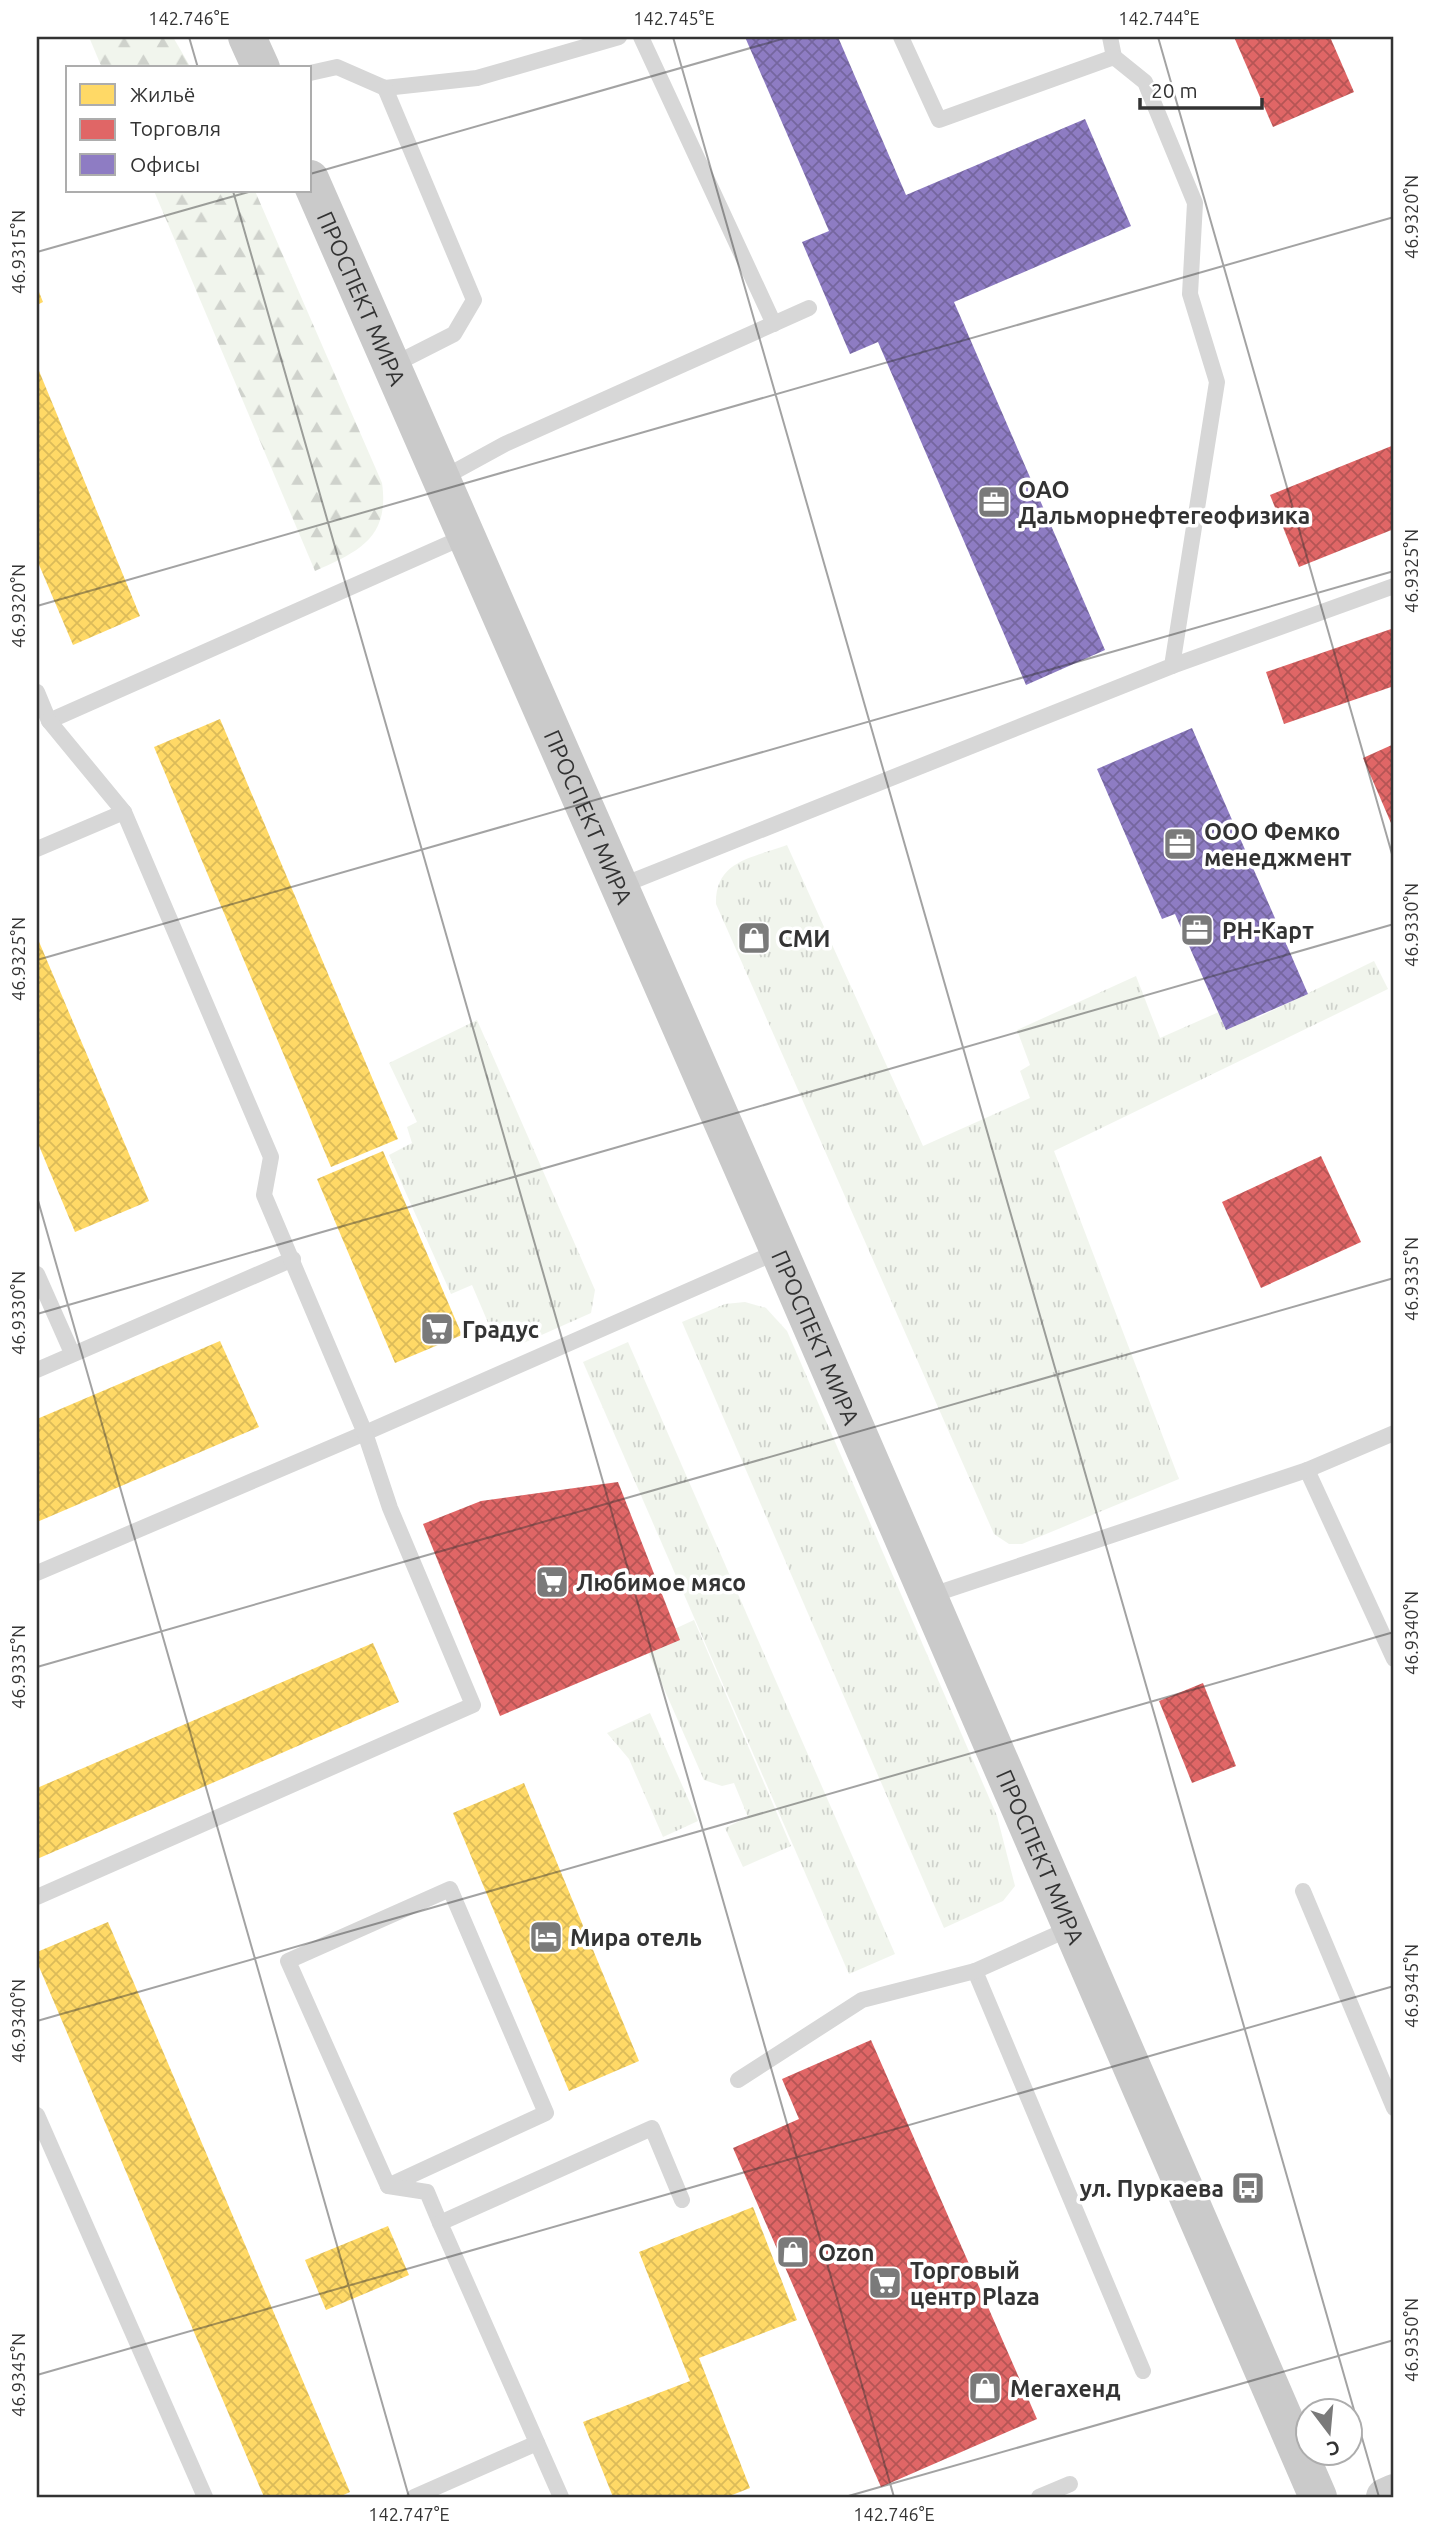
<svg xmlns="http://www.w3.org/2000/svg" width="1431" height="2534" font-family="Ubuntu,sans-serif">
<style>
.grass{fill:url(#grass-tufts)}
.forest{fill:url(#forest-firs)}
.homes{fill:url(#homes-cross-hatch)}
.shops{fill:url(#shops-cross-hatch)}
.offices{fill:url(#offices-cross-hatch)}
.lines{fill:none;stroke-linecap:round;stroke-linejoin:round}
.service{stroke:#d7d7d7;stroke-width:16}
.secondary{stroke:#d0d0d0;stroke-width:38}
.primary{stroke:#cacaca;stroke-width:38}
.ticks{fill:none;stroke:#333;stroke-width:2;stroke-opacity:0.45}
.labels{text-anchor:middle;dominant-baseline:central;stroke-width:7;stroke-linejoin:round;paint-order:stroke}
.street-label{font-size:23px;fill:#333;stroke:#fff}
.poi-label{font-size:23px;font-weight:bold;fill:#333;stroke:#fff;text-anchor:start}
.neatline{fill:none;stroke:#333;stroke-width:2.5}
.ticks-label{font-size:18px;text-anchor:middle;fill:#333}
</style>
<defs>
<pattern id="grass-tufts" width="24" height="20" patternUnits="userSpaceOnUse" patternTransform="scale(1.75)"><rect width="24" height="20" fill="#f1f5ed"/><path d="M3 7l-1-3M5 7V3M7 7l1-3M15 17l-1-3M17 17v-4M19 17l1-3" fill="none" stroke="#cfd2cc"/></pattern>
<pattern id="forest-firs" width="22" height="20" patternUnits="userSpaceOnUse" patternTransform="scale(1.75)"><rect width="22" height="20" fill="#f1f5ed"/><path d="M5 1l3.5 6h-7zM16 11l3.5 6h-7z" fill="#cfd2cc"/></pattern>
<pattern id="homes-cross-hatch" width="8" height="8" patternUnits="userSpaceOnUse" patternTransform="scale(1.75)"><rect width="8" height="8" fill="#ffd966"/><path d="M0 0l8 8M0 8l8-8" fill="none" stroke="#dbbb59"/></pattern>
<pattern id="shops-cross-hatch" width="8" height="8" patternUnits="userSpaceOnUse" patternTransform="scale(1.75)"><rect width="8" height="8" fill="#e06666"/><path d="M0 0l8 8M0 8l8-8" fill="none" stroke="#b65555"/></pattern>
<pattern id="offices-cross-hatch" width="8" height="8" patternUnits="userSpaceOnUse" patternTransform="scale(1.75)"><rect width="8" height="8" fill="#8e7cc3"/><path d="M0 0l8 8M0 8l8-8" fill="none" stroke="#75669f"/></pattern>
</defs>
<rect width="100%" height="100%" fill="#fff"/>
<g class="grass">
<path d="M787 845 923 1146 1030 1098 1020 1071 1030 1065 1017 1030 1136 976 1160 1038 1246 1000 1257 1018 1374 961 1388 989 1054 1151 1179 1479 1022 1544H1009L994 1534 716 904C715 860 753 858 787 845Z"/>
<path d="M477 1020 595 1290 591 1313 519 1345 492 1332 472 1285 451 1294 389 1155 412 1143 407 1127 417 1122 389 1063Z"/>
<path d="M745 1302 766 1308 787 1331 997 1816 1015 1886 1003 1901 944 1928 682 1322 725 1304Z"/>
<path d="M628 1342 895 1954 849 1974 583 1362Z"/>
<path d="M694 1620 791 1846 743 1867 725 1828 748 1817 734 1783 722 1786 704 1780 644 1643Z"/>
<path d="M650 1713 698 1821 663 1837 629 1759 607 1733Z"/>
</g>
<g class="forest">
<path d="M89 37H173L191 68H102Z"/>
<path d="M154 191H255L382 483C390 538 358 552 315 571Z"/>
</g>
<g class="homes">
<path d="M37 287 43 302 37 305Z"/>
<path d="M37 366 140 616 73 645 37 560Z"/>
<path d="M220 719 398 1139 331 1167 154 747Z"/>
<path d="M37 937 149 1201 75 1232 37 1141Z"/>
<path d="M383 1151 462 1335 395 1363 317 1179Z"/>
<path d="M220 1341 259 1427 37 1522V1419Z"/>
<path d="M373 1643 399 1702 37 1859V1788Z"/>
<path d="M524 1783 639 2061 569 2091 453 1813Z"/>
<path d="M108 1922 350 2492 339 2497H264L37 1962V1952Z"/>
<path d="M753 2207 797 2320 699 2358 750 2488 727 2497H613L583 2422 690 2381 639 2252Z"/>
<path d="M388 2226 409 2275 326 2310 305 2260Z"/>
</g>
<g class="shops">
<path d="M1234 37H1330L1354 92 1273 127Z"/>
<path d="M1394 445V529L1299 567 1270 495Z"/>
<path d="M1394 628V686L1284 724 1266 672Z"/>
<path d="M1394 744V830L1363 758Z"/>
<path d="M1321 1156 1361 1242 1261 1288 1222 1202Z"/>
<path d="M618 1482 680 1640 500 1716 423 1524 481 1501Z"/>
<path d="M1203 1683 1236 1766 1192 1783 1159 1701Z"/>
<path d="M871 2040 1037 2419 881 2487 733 2148 799 2119 782 2079Z"/>
</g>
<g class="offices">
<path d="M745 37H838L906 195 1085 119 1131 226 954 302 1105 650 1026 685 878 342 850 354 802 242 829 231Z"/>
<path d="M1192 728 1308 994 1226 1030 1175 914 1162 919 1097 769Z"/>
</g>
<g class="lines">
<g class="service">
<path d="M641 37 774 324"/>
<path d="M1110 37 1114 57"/>
<path d="M310 73 337 67 385 88 477 78 619 37"/>
<path d="M385 88 474 300 454 334 391 366"/>
<path d="M441 479 505 444 809 308"/>
<path d="M1172 666 1394 586"/>
<path d="M37 692 49 721 466 536"/>
<path d="M37 849 124 812"/>
<path d="M618 887 1172 666 1217 382 1190 294 1195 203 1145 82 1114 57 939 120 901 37"/>
<path d="M37 1274 72 1353"/>
<path d="M37 1370 293 1259"/>
<path d="M1307 1470 1394 1659"/>
<path d="M37 1573 365 1433 779 1251"/>
<path d="M929 1596 1307 1470 1394 1433"/>
<path d="M450 1889 546 2113 388 2186 288 1961Z"/>
<path d="M1303 1891 1394 2108"/>
<path d="M37 1897 473 1705 390 1508 365 1433 264 1195 271 1157 124 812 49 721"/>
<path d="M975 1971 1143 2371"/>
<path d="M738 2080 862 2000 975 1971 1071 1928"/>
<path d="M37 2115 205 2497"/>
<path d="M388 2186 427 2192 440 2223"/>
<path d="M414 2497 537 2443"/>
<path d="M561 2497 440 2223 652 2128 682 2200"/>
<path d="M1039 2497 1070 2484"/>
</g>
<path class="secondary" d="M1385 2497 1394 2493"/>
<g class="primary">
<path d="M247 37 261 68"/>
<path id="s1" d="M310 179 779 1251 1318 2497"/>
</g>
</g>
<path class="ticks" d="M189 37 198 68M673 37 1379 2497M1158 37 1394 861M310 174 789 37M233 191 894 2497M37 252 252 191M37 606 1394 217M37 960 1394 571M37 1197 409 2497M37 1314 1394 924M37 1667 1394 1278M37 2021 1394 1632M37 2375 1394 1986M845 2497 1394 2340"/>
<defs>
<symbol id="office-square" viewBox="-11 -11 22 22"><rect x="-9" y="-9" width="18" height="18" rx="4" fill="#7a7a7a" stroke="#fff"/><path d="M-6-3h4V-5.5h4V-3h4V5H-6ZM-1-4.5V-3h2v-1.5ZM-6 0V1H6V0Z" fill="#fff"/></symbol>
<symbol id="shop-square" viewBox="-11 -11 22 22"><rect x="-9" y="-9" width="18" height="18" rx="4" fill="#7a7a7a" stroke="#fff"/><path d="M-5-2.5h2.3a2.7 3.5 0 0 1 5.4 0H5L5.5 6h-11ZM-1.5-2.5h3a1.5 2.3 0 0 0-3 0Z" fill="#fff"/></symbol>
<symbol id="supermarket-square" viewBox="-11 -11 22 22"><rect x="-9" y="-9" width="18" height="18" rx="4" fill="#7a7a7a" stroke="#fff"/><path d="M-6-5.5h2.5l.6 2H6L4.5 2H-2.5L-4.4-4H-6ZM-1.5 3.2a1.3 1.3 0 1 0 .1 0ZM3 3.2a1.3 1.3 0 1 0 .1 0Z" fill="#fff"/></symbol>
<symbol id="hotel-square" viewBox="-11 -11 22 22"><rect x="-9" y="-9" width="18" height="18" rx="4" fill="#7a7a7a" stroke="#fff"/><path d="M-6-4.5h1.5V1H6V5H4.5V3h-9V5H-6ZM-4 0a1.8 1.8 0 1 1 3.6 0ZM.5 0V-2.5h3Q6-2.5 6 0Z" fill="#fff"/></symbol>
<symbol id="bus-square" viewBox="-11 -11 22 22"><rect x="-9" y="-9" width="18" height="18" rx="4" fill="#7a7a7a" stroke="#fff"/><path d="M-5-6H5V4H4V6H2V4H-2V6H-4V4H-5ZM-3.5-4V0h7V-4ZM-3.5 1.2v1.5H-2V1.2ZM2 1.2v1.5H3.5V1.2Z" fill="#fff"/></symbol>
</defs>
<g fill-rule="evenodd">
<use href="#office-square" x="975" y="483" width="38" height="38"/>
<use href="#office-square" x="1161" y="825" width="38" height="38"/>
<use href="#office-square" x="1178" y="911" width="38" height="38"/>
<use href="#shop-square" x="735" y="919" width="38" height="38"/>
<use href="#supermarket-square" x="418" y="1310" width="38" height="38"/>
<use href="#supermarket-square" x="533" y="1563" width="38" height="38"/>
<use href="#hotel-square" x="527" y="1918" width="38" height="38"/>
<use href="#bus-square" x="1229" y="2169" width="38" height="38"/>
<use href="#shop-square" x="774" y="2233" width="38" height="38"/>
<use href="#supermarket-square" x="866" y="2264" width="38" height="38"/>
<use href="#shop-square" x="966" y="2369" width="38" height="38"/>
</g>
<g class="labels">
<g class="street-label">
<text stroke="none"><textPath href="#s1" startOffset="130">ПРОСПЕКТ МИРА</textPath></text>
<text stroke="none"><textPath href="#s1" startOffset="696">ПРОСПЕКТ МИРА</textPath></text>
<text stroke="none"><textPath href="#s1" startOffset="1264">ПРОСПЕКТ МИРА</textPath></text>
<text stroke="none"><textPath href="#s1" startOffset="1830">ПРОСПЕКТ МИРА</textPath></text>
</g>
<g class="poi-label">
<text x="1018" y="489">ОАО<tspan x="1018" dy="26">Дальморнефтегеофизика</tspan></text>
<text x="1204" y="831">ООО Фемко<tspan x="1204" dy="26">менеджмент</tspan></text>
<text x="1222" y="930">РН-Карт</text>
<text x="778" y="938">СМИ</text>
<text x="462" y="1329">Градус</text>
<text x="576" y="1582">Любимое мясо</text>
<text x="570" y="1937">Мира отель</text>
<text x="1224" y="2188" text-anchor="end">ул. Пуркаева</text>
<text x="818" y="2252">Ozon</text>
<text x="910" y="2270">Торговый<tspan x="910" dy="26">центр Plaza</tspan></text>
<text x="1010" y="2388">Мегахенд</text>
</g>
</g>
<rect width="1431" height="2534" fill="none" stroke="#ffffff" stroke-width="77"/>
<rect x="66" y="66" width="245" height="126" fill="#ffffff" stroke="#adadad" stroke-width="2"/>
<rect x="80" y="84" width="35" height="21" fill="#ffd966" stroke="#adadad" stroke-width="2"/>
<text x="130" y="102" font-size="21" fill="#333333">Жильё</text>
<rect x="80" y="119" width="35" height="21" fill="#e06666" stroke="#adadad" stroke-width="2"/>
<text x="130" y="136" font-size="21" fill="#333333">Торговля</text>
<rect x="80" y="154" width="35" height="21" fill="#8e7cc3" stroke="#adadad" stroke-width="2"/>
<text x="130" y="172" font-size="21" fill="#333333">Офисы</text>
<g transform="translate(1329 2432) rotate(164)"><circle r="33" fill="#ffffff" stroke="#adadad" stroke-width="2"/>
<path d="M0-5L12 26L0 18L-12 26Z" fill="#7a7a7a"/>
<text y="-10" font-size="19" font-weight="bold" text-anchor="middle" fill="#333333">С</text>
</g>
<path d="M1140 98v10h122v-10" fill="none" stroke="#333333" stroke-width="3.5"/>
<text x="1151" y="98" font-size="21" fill="#333333" stroke="#ffffff" stroke-width="5" paint-order="stroke">20 m</text>
<rect x="38" y="38" width="1354" height="2458" class="neatline"/>
<g class="ticks-label">
<text x="189" y="25">142.746°E</text>
<text x="674" y="25">142.745°E</text>
<text x="1159" y="25">142.744°E</text>
<text transform="translate(1412 217) rotate(-90)" y="6">46.9320°N</text>
<text transform="translate(19 252) rotate(-90)" y="6">46.9315°N</text>
<text transform="translate(1412 571) rotate(-90)" y="6">46.9325°N</text>
<text transform="translate(19 606) rotate(-90)" y="6">46.9320°N</text>
<text transform="translate(1412 925) rotate(-90)" y="6">46.9330°N</text>
<text transform="translate(19 959) rotate(-90)" y="6">46.9325°N</text>
<text transform="translate(1412 1279) rotate(-90)" y="6">46.9335°N</text>
<text transform="translate(19 1313) rotate(-90)" y="6">46.9330°N</text>
<text transform="translate(1412 1633) rotate(-90)" y="6">46.9340°N</text>
<text transform="translate(19 1667) rotate(-90)" y="6">46.9335°N</text>
<text transform="translate(1412 1986) rotate(-90)" y="6">46.9345°N</text>
<text transform="translate(19 2021) rotate(-90)" y="6">46.9340°N</text>
<text transform="translate(1412 2340) rotate(-90)" y="6">46.9350°N</text>
<text transform="translate(19 2375) rotate(-90)" y="6">46.9345°N</text>
<text x="409" y="2521">142.747°E</text>
<text x="894" y="2521">142.746°E</text>
</g>
</svg>
